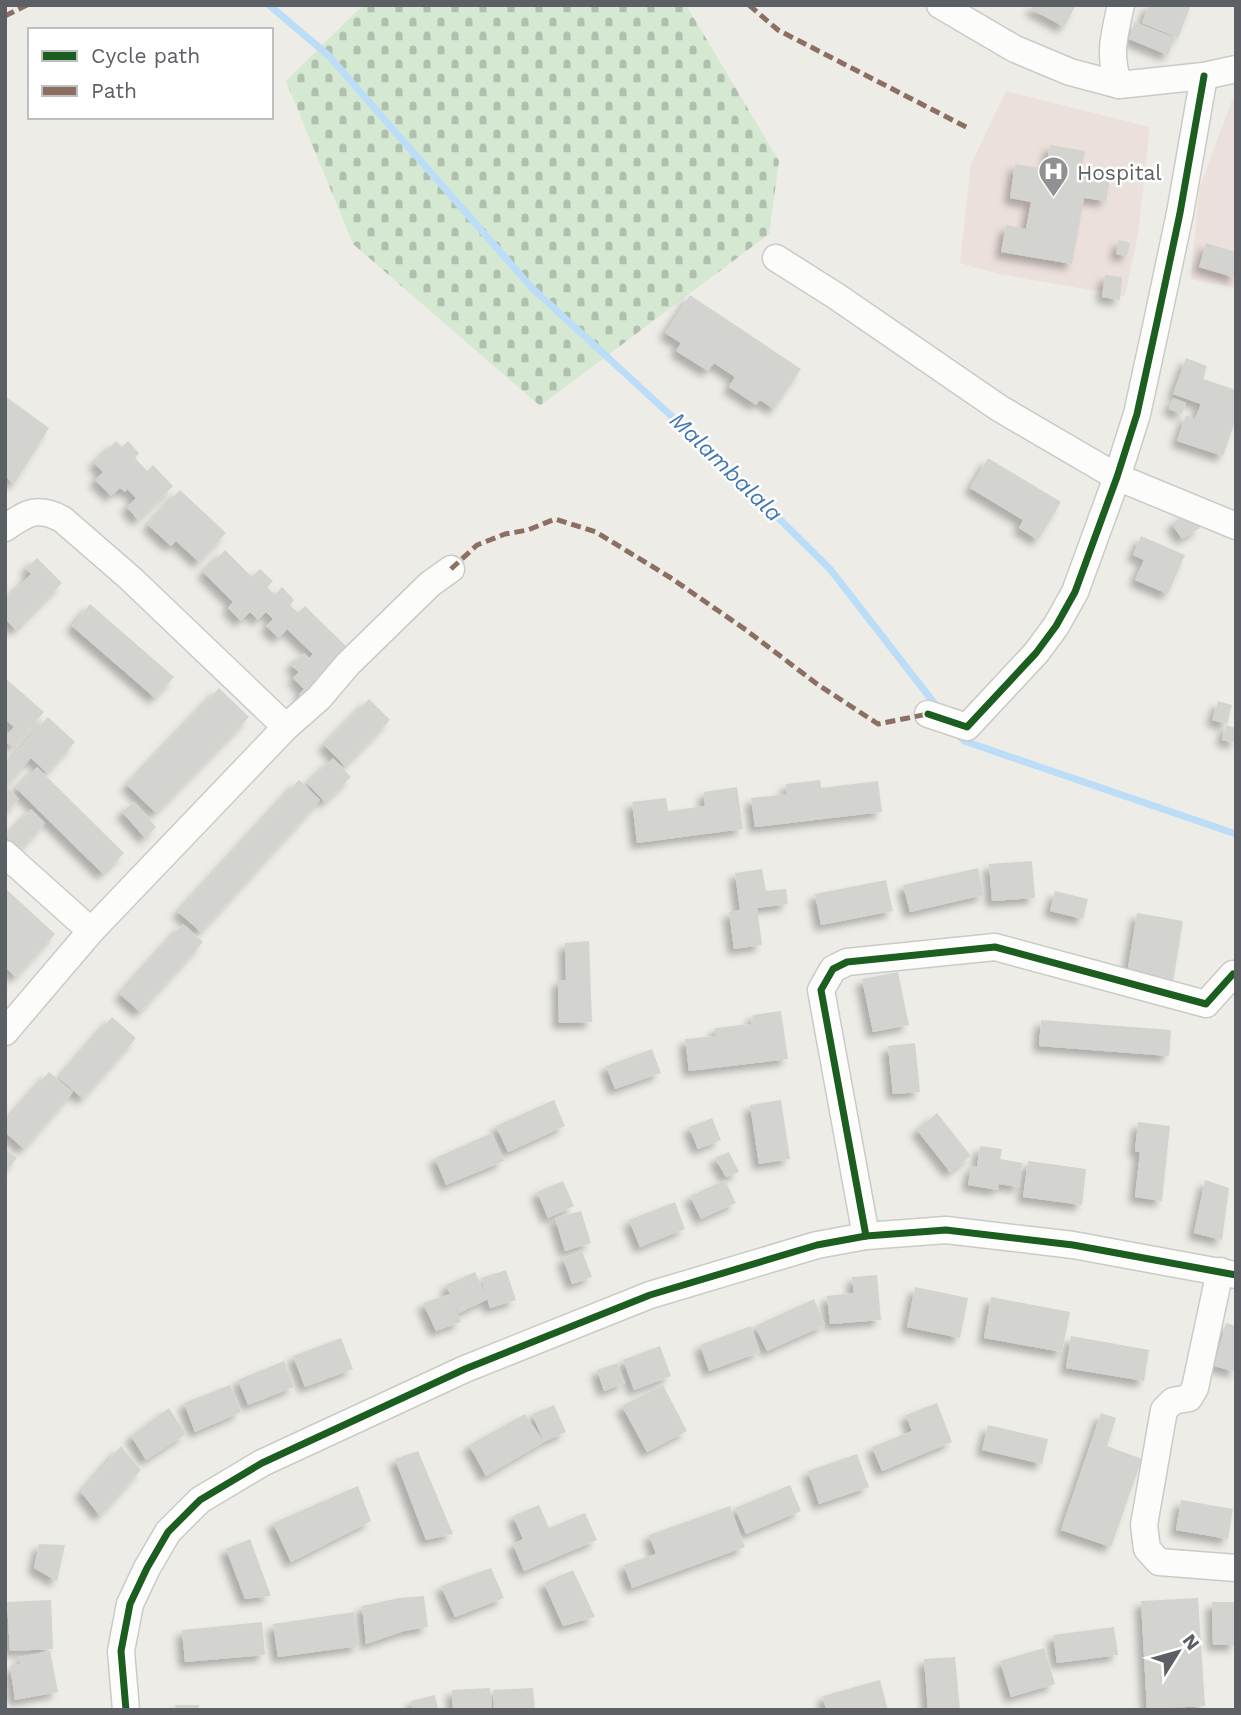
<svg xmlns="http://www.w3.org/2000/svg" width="1241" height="1715" font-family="'Work Sans',sans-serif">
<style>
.medical{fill:#ece0dc}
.cemetery{fill:url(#cemetery-stones)}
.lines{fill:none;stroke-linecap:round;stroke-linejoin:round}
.stream{stroke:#bbddf8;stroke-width:7}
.building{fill:#d3d3d0;filter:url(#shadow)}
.minor-casing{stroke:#cacac9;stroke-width:29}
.minor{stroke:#fcfcfb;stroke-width:26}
.quiet{stroke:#8d6e63;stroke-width:5;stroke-dasharray:10 5;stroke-linecap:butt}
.cycleway-casing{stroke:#fff;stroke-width:11}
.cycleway{stroke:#1b5e20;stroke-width:7}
.labels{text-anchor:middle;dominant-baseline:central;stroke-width:5;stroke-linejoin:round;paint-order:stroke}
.poi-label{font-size:21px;fill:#5c6065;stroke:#fff;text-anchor:start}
.water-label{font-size:23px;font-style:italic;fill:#4077b3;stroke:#fff}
</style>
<defs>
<pattern id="cemetery-stones" width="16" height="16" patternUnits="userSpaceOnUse" patternTransform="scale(1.75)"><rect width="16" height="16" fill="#d5e9d2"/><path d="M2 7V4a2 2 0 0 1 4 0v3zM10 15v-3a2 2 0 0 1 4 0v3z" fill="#b0c0ae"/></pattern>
<filter id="shadow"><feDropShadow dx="-6" dy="6" stdDeviation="3.5" flood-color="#0004"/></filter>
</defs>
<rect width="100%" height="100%" fill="#edece7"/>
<g class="medical">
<path d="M1006 91 1150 127 1138 235 1125 296 999 274 960 263 971 164Z"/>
<path d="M1236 97V288L1191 279 1199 189 1233 98Z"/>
</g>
<path class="cemetery" d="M363 5H686L779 161 769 234 540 406 353 244 286 81Z"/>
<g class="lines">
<g class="stream">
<path d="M269 5 328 55 531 287 728 468 830 569 938 708"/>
<path d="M958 734 964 741 1236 834"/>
</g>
</g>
<g class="building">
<path d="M1033 5H1076L1064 27 1031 9Z"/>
<path d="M1149 5H1191L1178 38 1142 23Z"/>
<path d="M1135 22 1175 38 1168 55 1129 39Z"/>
<path d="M1050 145 1085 151 1081 174 1093 176 1094 170 1111 173 1106 201 1084 198 1072 264 1001 252 1006 225 1026 229 1031 202 1010 198 1015 164 1046 169Z"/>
<path d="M1119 240 1130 243 1127 256 1116 254Z"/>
<path d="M1206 243 1236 252V278L1199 267Z"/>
<path d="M1105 275 1122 277 1120 300 1102 297Z"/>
<path d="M690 295 801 369 774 409 760 400 756 405 729 387 735 377 714 363 708 371 676 351 681 343 665 333Z"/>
<path d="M1186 358 1207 366 1203 379 1236 390V418L1223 456 1177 441 1186 415 1195 419 1201 404 1173 394Z"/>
<path d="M5 396 49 428 14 484 5 476Z"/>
<path d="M1173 398 1186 403 1182 414 1169 409Z"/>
<path d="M116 441 122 447 128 441 139 453 135 458 147 471 153 465 173 486 138 520 127 507 136 498 127 489 125 492 120 488 111 496 95 480 103 472 94 463Z"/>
<path d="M988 458 1061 502 1038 540 1019 528 1023 520 970 488Z"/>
<path d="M180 490 226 533 199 562 176 541 171 546 148 525Z"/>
<path d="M1189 512 1200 528 1182 539 1172 524Z"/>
<path d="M1141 536 1185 555 1168 594 1135 580 1144 560 1133 555Z"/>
<path d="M225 550 252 577 260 569 273 581 267 587 275 595 282 587 294 600 290 605 298 613 305 606 352 652 305 699 299 694 304 689 293 678 299 672 291 665 304 653 309 658 313 654 287 629 279 638 266 626 273 619 266 612 258 620 250 612 241 621 228 608 233 602 203 572Z"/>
<path d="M37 558 62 583 16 630 5 619V600L31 574 26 569Z"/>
<path d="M90 604 174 677 155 698 72 626Z"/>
<path d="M5 678 44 712 12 747 5 741V737L14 727 5 719Z"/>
<path d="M219 688 249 717 156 813 127 785Z"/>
<path d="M369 699 390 720 345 766 324 745Z"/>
<path d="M1218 701 1232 705 1227 724 1212 720Z"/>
<path d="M48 717 75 742 47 773 31 758 6 786 19 799 5 814V765Z"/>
<path d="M1226 725 1236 728V743L1222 740Z"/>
<path d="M333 758 351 777 325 802 307 783Z"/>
<path d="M37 767 124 853 103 874 16 788Z"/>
<path d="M299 780 320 800 201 932 178 912Z"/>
<path d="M820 780 821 788 878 781 882 812 755 827 751 798 787 794 786 784Z"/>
<path d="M737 787 743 829 637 843 632 802 666 798 668 811 705 806 704 792Z"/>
<path d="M134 802 156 827 145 838 122 812Z"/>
<path d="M31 809 45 823 20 850 6 837Z"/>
<path d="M1032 861 1035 898 992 901 989 864Z"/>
<path d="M978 868 984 895 910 912 903 885Z"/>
<path d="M762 869 766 891 786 889 788 904 757 908 762 945 734 949 729 912 740 910 735 873Z"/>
<path d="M886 880 893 911 821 925 815 894Z"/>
<path d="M5 888 55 934 16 977 5 967Z"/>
<path d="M1055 891 1088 899 1083 919 1050 911Z"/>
<path d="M1137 913 1183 921 1173 982 1127 974Z"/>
<path d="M183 924 203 942 140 1012 120 994Z"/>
<path d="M589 941 592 1022 559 1023 558 980H566L565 943Z"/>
<path d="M898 972 909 1025 873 1032 862 979Z"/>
<path d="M781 1011 788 1059 689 1071 685 1039 715 1036V1028L751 1024 753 1015Z"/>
<path d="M112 1017 136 1038 83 1099 59 1078Z"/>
<path d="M1041 1020 1171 1030 1169 1056 1039 1046Z"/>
<path d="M915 1043 920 1092 893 1094 888 1046Z"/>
<path d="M652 1049 661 1073 615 1089 606 1066Z"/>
<path d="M49 1072 73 1092 24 1149 5 1132V1122Z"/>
<path d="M554 1100 565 1126 508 1152 496 1126Z"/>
<path d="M781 1100 790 1159 759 1164 750 1105Z"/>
<path d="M937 1113 971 1156 950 1172 917 1130Z"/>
<path d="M712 1118 721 1140 698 1149 689 1127Z"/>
<path d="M1138 1122 1170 1126 1162 1201 1135 1197 1140 1152 1135 1151Z"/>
<path d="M492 1133 504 1161 446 1185 435 1158Z"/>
<path d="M980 1146 1002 1149 1000 1159 1022 1163 1019 1187 999 1184 998 1190 968 1185 971 1166 977 1167Z"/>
<path d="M5 1149 17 1158 5 1172Z"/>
<path d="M729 1152 739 1172 726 1177 715 1158Z"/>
<path d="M1028 1161 1086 1169 1082 1205 1023 1197Z"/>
<path d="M725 1180 736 1203 701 1219 690 1196Z"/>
<path d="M1205 1180 1229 1188 1222 1240 1194 1233Z"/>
<path d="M563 1181 574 1206 548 1218 537 1192Z"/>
<path d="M675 1202 685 1229 640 1247 629 1220Z"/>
<path d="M581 1211 591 1243 565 1251 555 1218Z"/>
<path d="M582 1251 592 1277 572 1284 563 1258Z"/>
<path d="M506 1270 516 1300 490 1308 481 1278Z"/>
<path d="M475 1272 488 1299 459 1313 453 1301 461 1322 436 1331 423 1303 450 1294 446 1285Z"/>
<path d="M877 1275 881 1320 830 1324 827 1296 854 1293 852 1277Z"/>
<path d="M915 1287 968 1298 960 1338 907 1327Z"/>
<path d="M991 1297 1070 1312 1062 1352 984 1338Z"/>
<path d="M814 1299 825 1325 767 1351 755 1326Z"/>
<path d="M1226 1323 1236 1326V1372L1214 1366Z"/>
<path d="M751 1326 760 1352 709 1371 700 1345Z"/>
<path d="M1071 1336 1149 1350 1144 1381 1066 1368Z"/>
<path d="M341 1338 353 1369 305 1387 293 1356Z"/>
<path d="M660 1346 671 1376 634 1390 623 1360Z"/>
<path d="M284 1361 294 1387 248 1405 238 1380Z"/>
<path d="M617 1363 625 1383 604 1391 597 1370Z"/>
<path d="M230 1385 241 1412 195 1432 184 1403Z"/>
<path d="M663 1385 687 1431 647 1452 622 1406Z"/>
<path d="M937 1403 952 1442 882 1471 872 1447 912 1431 906 1415Z"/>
<path d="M554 1405 566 1432 544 1442 486 1476 469 1445 525 1414 544 1442 532 1414Z"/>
<path d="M169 1408 186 1434 146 1460 131 1436Z"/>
<path d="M1101 1413 1116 1418 1107 1446 1142 1459 1111 1547 1061 1530Z"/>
<path d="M988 1425 1048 1439 1042 1464 982 1450Z"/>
<path d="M121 1446 141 1470 100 1516 81 1492Z"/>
<path d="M418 1451 453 1534 426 1540 395 1459Z"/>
<path d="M857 1454 869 1487 819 1504 808 1471Z"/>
<path d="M790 1485 801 1511 746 1534 735 1508Z"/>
<path d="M358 1486 371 1521 291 1562 273 1523Z"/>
<path d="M1181 1500 1233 1509 1228 1539 1176 1530Z"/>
<path d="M539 1505 549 1528 585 1513 597 1540 524 1571 513 1544 523 1539 513 1516Z"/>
<path d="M730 1506 745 1547 632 1588 624 1565 656 1554 649 1535Z"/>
<path d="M250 1539 271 1596 245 1599 226 1549Z"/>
<path d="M39 1544 65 1545 57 1581 34 1568Z"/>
<path d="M491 1568 504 1598 455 1617 441 1586Z"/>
<path d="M573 1570 595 1617 563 1626 544 1583Z"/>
<path d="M424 1596 428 1627 404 1631 366 1644 362 1606 399 1598Z"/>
<path d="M1198 1598 1205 1706 1147 1709 1141 1601Z"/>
<path d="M51 1600 53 1649 10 1651 7 1602Z"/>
<path d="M1212 1602H1236V1645H1213Z"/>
<path d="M354 1612 359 1646 278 1657 273 1624Z"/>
<path d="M262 1622 265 1655 185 1662 182 1630Z"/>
<path d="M1114 1627 1118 1655 1057 1663 1053 1635Z"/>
<path d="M1044 1648 1055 1684 1011 1697 1000 1661Z"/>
<path d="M50 1651 58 1692 15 1700 10 1666 21 1664 19 1657Z"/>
<path d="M955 1657 960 1710H928L924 1659Z"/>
<path d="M880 1680 888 1710H826L823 1696Z"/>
<path d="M490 1688 492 1710H453L452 1690Z"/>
<path d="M533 1688 535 1710H494L493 1690Z"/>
<path d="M435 1695 438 1710H413L411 1701Z"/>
<path d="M175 1705H199V1710H176Z"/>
</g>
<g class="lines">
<defs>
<g id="minor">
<path d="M940 5 1015 49 1070 72 1119 85 1204 76 1236 69"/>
<path d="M1119 85C1108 55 1114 36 1121 5"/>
<path d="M776 258 836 296 999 408 1117 477 1236 526"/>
<path d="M5 528C27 513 37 506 62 519L130 578 286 727"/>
<path d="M928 714 967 727 1036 653 1056 626 1075 592 1117 477 1137 414 1157 322 1180 213 1204 76"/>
<path d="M5 854 91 931"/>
<path d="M5 1032 91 931 286 727 319 698 348 664 430 584 451 569"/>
<path d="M866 1236 821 990 833 969 847 962 995 947 1206 1004 1233 974"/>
<path d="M1220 1271 1195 1388 1189 1398 1173 1401 1164 1410 1144 1525 1147 1549 1159 1562 1236 1568"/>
<path d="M126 1710 121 1651 130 1604 147 1568 168 1532 200 1500 262 1463 465 1369 650 1295 817 1245 866 1236 946 1230 1073 1245 1236 1275"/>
</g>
</defs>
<use href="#minor" class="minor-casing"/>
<use href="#minor" class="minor"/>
<g class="quiet">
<path d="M749 5 778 30 968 128"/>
<path d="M5 16 27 5"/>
<path d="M451 569 477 545 505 534 528 530 555 519 596 532 671 578 746 630 817 684 878 724 928 714"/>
</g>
<defs>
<g id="cycleway">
<path d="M928 714 967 727 1036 653 1056 626 1075 592 1117 477 1137 414 1157 322 1180 213 1204 76"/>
<path d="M866 1236 821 990 833 969 847 962 995 947 1206 1004 1233 974"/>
<path d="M126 1710 121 1651 130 1604 147 1568 168 1532 200 1500 262 1463 465 1369 650 1295 817 1245 866 1236 946 1230 1073 1245 1236 1275"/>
</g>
</defs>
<use href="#cycleway" class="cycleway-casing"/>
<use href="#cycleway" class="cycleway"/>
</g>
<defs>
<symbol id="hospital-pin" viewBox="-11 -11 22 30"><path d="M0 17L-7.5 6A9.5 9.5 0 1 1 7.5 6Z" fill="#8f9192" stroke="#fff"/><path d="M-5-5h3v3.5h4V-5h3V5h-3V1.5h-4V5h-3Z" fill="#fff"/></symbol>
</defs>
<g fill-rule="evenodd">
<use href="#hospital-pin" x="1036" y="154" width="35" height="47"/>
</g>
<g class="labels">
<g class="poi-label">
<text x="1077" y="172">Hospital</text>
</g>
<g class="water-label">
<text transform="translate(726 467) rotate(44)">Malambalala</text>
</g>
</g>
<rect width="1241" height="1715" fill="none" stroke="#5c6065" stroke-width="14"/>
<rect x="28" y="28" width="245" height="91" fill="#ffffff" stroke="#bebfc1" stroke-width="2"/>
<rect x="42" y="51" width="35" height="10" fill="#1b5e20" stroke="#bebfc1" stroke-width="2"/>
<text x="91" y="63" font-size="21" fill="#5c6065">Cycle path</text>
<rect x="42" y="86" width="35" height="10" fill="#8d6e63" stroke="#bebfc1" stroke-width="2"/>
<text x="91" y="98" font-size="21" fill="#5c6065">Path</text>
<g transform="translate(1178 1652) rotate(53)" stroke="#ffffff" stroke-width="5" paint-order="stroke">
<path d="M0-5L12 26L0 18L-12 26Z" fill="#5c6065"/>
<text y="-10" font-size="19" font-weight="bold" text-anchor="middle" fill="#5c6065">N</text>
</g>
</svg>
